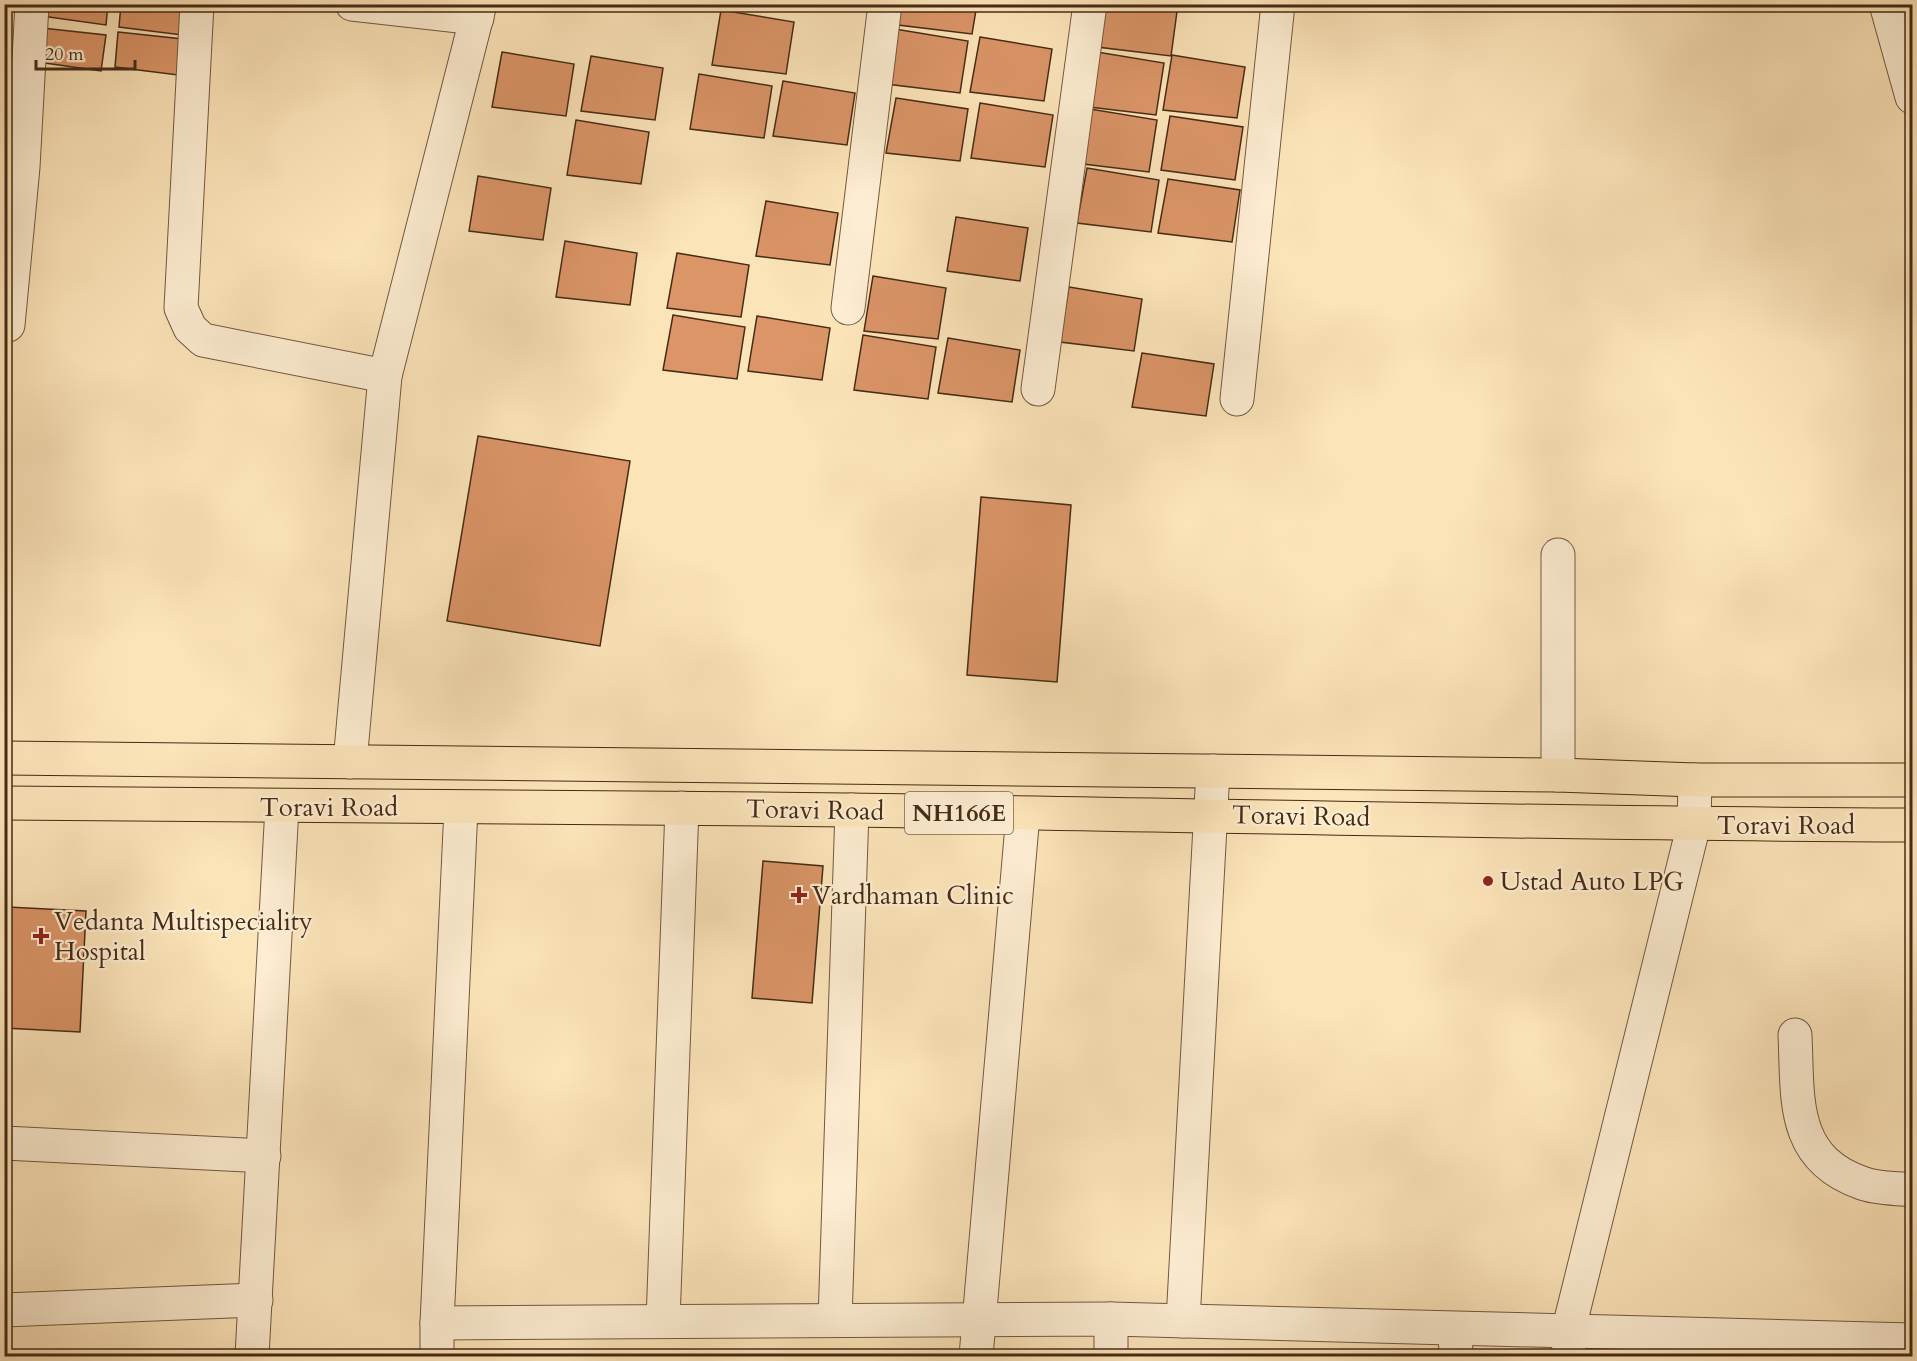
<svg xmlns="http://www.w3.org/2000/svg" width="1917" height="1361" font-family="Cardo,serif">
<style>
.building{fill:#db9567;stroke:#452a16;stroke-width:1.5}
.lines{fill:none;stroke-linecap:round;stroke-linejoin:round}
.minor-casing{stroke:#73583f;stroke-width:35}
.highway-casing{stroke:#452a16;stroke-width:35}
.minor{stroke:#fdedd2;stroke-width:33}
.highway{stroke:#fce4b9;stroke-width:33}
.poi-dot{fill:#8f2418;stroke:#fdedd2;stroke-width:2}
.labels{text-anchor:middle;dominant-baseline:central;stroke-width:4.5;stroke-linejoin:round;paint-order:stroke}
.shield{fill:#fdedd2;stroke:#7c644e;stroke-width:1.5}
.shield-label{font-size:24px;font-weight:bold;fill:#452a16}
.street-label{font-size:26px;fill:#452a16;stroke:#fdedd2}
.poi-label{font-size:26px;fill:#452a16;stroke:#fdedd2;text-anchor:start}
</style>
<rect width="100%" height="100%" fill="#fce4b9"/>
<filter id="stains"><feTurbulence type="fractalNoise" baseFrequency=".00333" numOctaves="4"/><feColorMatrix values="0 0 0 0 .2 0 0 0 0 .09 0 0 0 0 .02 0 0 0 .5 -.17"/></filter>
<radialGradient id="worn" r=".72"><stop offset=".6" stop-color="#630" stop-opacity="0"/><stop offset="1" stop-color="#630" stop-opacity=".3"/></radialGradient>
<g class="building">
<path d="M43 4H108L106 25 42 16Z"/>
<path d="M121 4H186L182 35 119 27Z"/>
<path d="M902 4H977L972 34 898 25Z"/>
<path d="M1104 4H1178L1171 56 1097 47Z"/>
<path d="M1898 4H1912V24L1906 26Z"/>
<path d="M721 10 794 22 786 74 712 65Z"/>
<path d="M42 28 106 35 101 71 38 62Z"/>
<path d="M895 29 968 41 960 93 886 84Z"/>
<path d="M118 32 183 39 178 75 115 67Z"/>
<path d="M980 37 1052 49 1044 101 970 92Z"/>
<path d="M1091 51 1164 63 1156 115 1081 106Z"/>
<path d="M502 52 574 64 566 116 492 107Z"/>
<path d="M1172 55 1245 67 1237 118 1163 110Z"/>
<path d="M591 56 663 68 655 120 581 111Z"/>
<path d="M699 74 772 86 764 138 690 129Z"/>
<path d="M783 81 855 93 847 145 773 136Z"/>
<path d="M896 98 968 109 960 161 886 153Z"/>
<path d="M980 103 1053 115 1045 167 971 158Z"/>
<path d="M1084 108 1157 120 1149 172 1075 163Z"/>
<path d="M1170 116 1243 127 1235 180 1161 170Z"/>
<path d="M576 120 649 132 641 184 567 175Z"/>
<path d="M1087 168 1159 180 1151 232 1077 223Z"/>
<path d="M478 176 551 188 543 240 469 231Z"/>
<path d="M1168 179 1240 190 1232 242 1158 233Z"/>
<path d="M766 201 838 213 830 265 756 256Z"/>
<path d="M956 217 1028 228 1020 281 947 271Z"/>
<path d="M565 241 637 253 630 305 556 297Z"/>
<path d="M677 253 749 265 741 317 667 308Z"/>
<path d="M873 276 946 288 938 339 864 331Z"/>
<path d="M1069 287 1142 299 1134 351 1060 342Z"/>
<path d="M673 315 745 327 737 379 663 370Z"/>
<path d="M757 316 830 328 822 380 748 371Z"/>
<path d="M863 335 936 347 928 399 854 390Z"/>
<path d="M948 338 1020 350 1012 402 938 393Z"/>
<path d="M1142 353 1214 364 1206 416 1132 407Z"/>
<path d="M478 436 630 461 600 646 447 621Z"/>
<path d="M981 497 1071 505 1057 682 967 675Z"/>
<path d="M763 861 823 866 812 1003 752 998Z"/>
<path d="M7 907 86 911 80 1032 4 1028Z"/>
</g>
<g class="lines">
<defs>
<g id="minor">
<path d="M197 4 181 308 190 328 203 340 385 376"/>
<path d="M352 4 477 18"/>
<path d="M1886 4 1912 97"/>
<path d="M848 308 885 4"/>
<path d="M8 325 23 167 32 4"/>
<path d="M1038 389 1090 4"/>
<path d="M1237 399 1278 4"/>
<path d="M350 762 385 376 480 4"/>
<path d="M1558 775V555"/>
<path d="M461 808 437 1323 1111 1319 1912 1340"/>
<path d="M1795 1035C1798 1098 1790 1158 1862 1183 1877 1189 1897 1188 1912 1190"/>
<path d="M4 1143 264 1156"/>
<path d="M4 1310 256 1300"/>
<path d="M835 1320 852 810"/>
<path d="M663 1321 682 808"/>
<path d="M1183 1321 1213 771"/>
<path d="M437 1323V1356"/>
<path d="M1455 1329 1456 1356"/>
<path d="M252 1356 282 807"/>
<path d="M976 1356 1023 814"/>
<path d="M1111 1356V1319"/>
<path d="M1569 1356 1568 1332 1694 824 1695 780"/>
</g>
<g id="highway">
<path d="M4 758 1558 775 1695 780H1912"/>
<path d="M4 803C286 807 567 806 848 810 1203 815 1558 824 1912 825"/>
</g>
</defs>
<use href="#minor" class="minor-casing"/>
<use href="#highway" class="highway-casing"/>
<use href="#minor" class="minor"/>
<use href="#highway" class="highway"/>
</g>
<g class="poi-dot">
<circle cx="1488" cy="881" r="6"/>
<path d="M796 886h6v6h6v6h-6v6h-6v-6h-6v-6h6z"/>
<path d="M38 927h6v6h6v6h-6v6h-6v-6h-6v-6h6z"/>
</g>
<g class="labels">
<rect class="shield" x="905" y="792" width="108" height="42" rx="4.5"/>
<g class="shield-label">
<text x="959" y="813">NH166E</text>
</g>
<g class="street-label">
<text x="329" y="807">Toravi Road</text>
<text transform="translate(815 810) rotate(1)">Toravi Road</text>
<text transform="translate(1301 816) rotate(1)">Toravi Road</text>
<text x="1786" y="825">Toravi Road</text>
</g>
<g class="poi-label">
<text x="1500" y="881">Ustad Auto LPG</text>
<text x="812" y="895">Vardhaman Clinic</text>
<text x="54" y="921">Vedanta Multispeciality<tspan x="54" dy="30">Hospital</tspan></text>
</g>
</g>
<rect width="1917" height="1361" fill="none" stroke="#fce4b9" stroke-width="24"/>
<rect x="6" y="6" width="1905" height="1349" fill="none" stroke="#452a16" stroke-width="3"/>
<rect x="12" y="12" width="1893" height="1337" fill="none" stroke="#452a16" stroke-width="1.5"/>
<path d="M36 60v9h99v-9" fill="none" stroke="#452a16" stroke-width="3"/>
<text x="45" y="60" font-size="18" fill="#452a16" stroke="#fdedd2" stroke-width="4.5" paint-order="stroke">20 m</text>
<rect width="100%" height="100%" filter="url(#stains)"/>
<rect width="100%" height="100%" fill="url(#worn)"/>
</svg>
